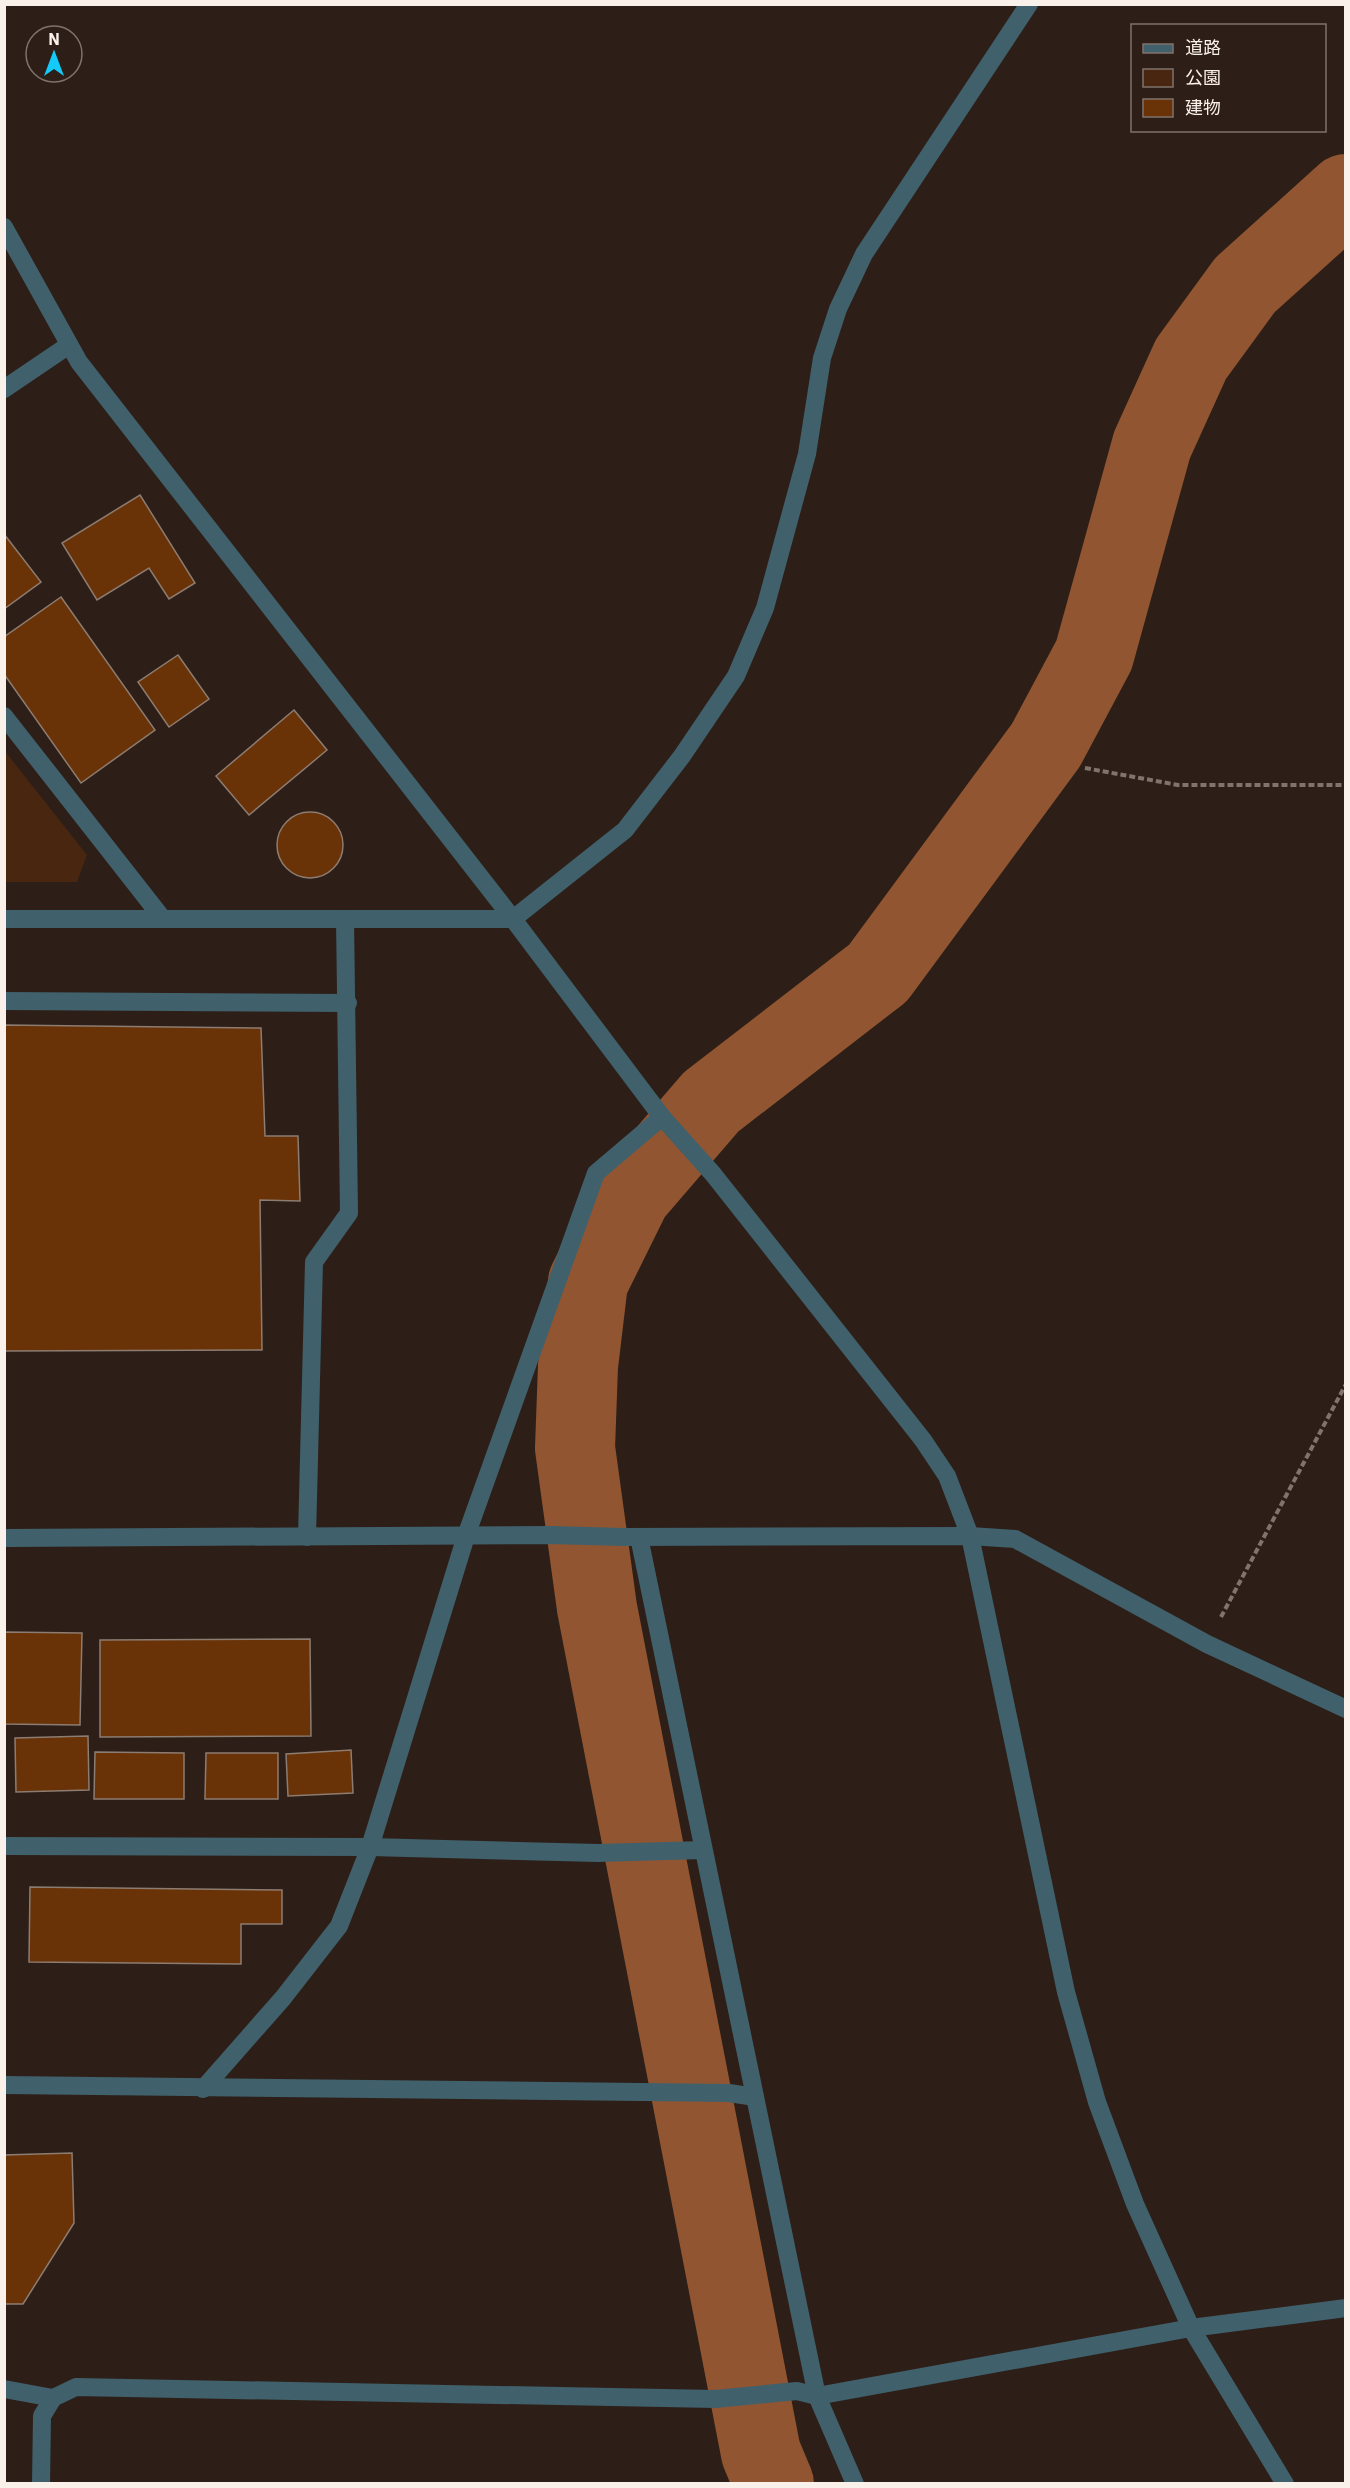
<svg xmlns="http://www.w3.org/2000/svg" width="1350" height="2488" font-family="'IBM Plex Sans','Noto Sans JP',sans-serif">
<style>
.green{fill:#482610}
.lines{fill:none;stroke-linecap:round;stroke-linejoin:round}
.river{stroke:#915631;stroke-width:80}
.building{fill:#693207;stroke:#8d7c71;stroke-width:1.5}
.path{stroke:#80746c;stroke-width:4;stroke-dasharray:6 3;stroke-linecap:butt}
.minor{stroke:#40606c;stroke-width:18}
</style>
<rect width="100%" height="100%" fill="#2d1f17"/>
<path class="green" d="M4 750 87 855 77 882H5Z"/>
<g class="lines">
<path class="river" d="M774 2484 761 2453 597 1608 575 1448 578 1366 588 1282 631 1195 711 1102 878 973 1046 745 1094 655 1152 445 1191 359 1245 285 1346 194"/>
</g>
<g class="building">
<path d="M140 495 195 583 169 599 149 568 97 600 62 543Z"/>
<path d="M4 534 41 582 4 609Z"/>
<path d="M61 597 155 730 81 783 4 674V637Z"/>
<path d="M178 655 209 699 169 727 138 682Z"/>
<path d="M294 710 327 750 249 815 216 776Z"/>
<circle cx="310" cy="845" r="33"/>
<path d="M4 1025 261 1028 265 1136H298L300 1201 260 1200 262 1350 4 1351Z"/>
<path d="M4 1632 82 1633 80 1725 4 1724Z"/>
<path d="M310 1639 311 1736 100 1737V1640Z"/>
<path d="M88 1736 89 1790 16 1792 15 1738Z"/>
<path d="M351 1750 353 1793 288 1796 286 1754Z"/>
<path d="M95 1752 184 1753V1799H94Z"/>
<path d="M206 1753H278V1799H205Z"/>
<path d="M30 1887 282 1890V1924H241V1964L29 1962Z"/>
<path d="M72 2153 74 2223 23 2304H4V2155Z"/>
</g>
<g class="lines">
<g class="path">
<path d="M1085 768 1178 785H1346"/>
<path d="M1221 1617 1346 1384"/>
</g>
<g class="minor">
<path d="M4 227 79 362 513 919 662 1117 713 1174 923 1440 947 1476 970 1536 1066 1992 1097 2102 1135 2204 1191 2328 1285 2484"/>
<path d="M4 389 69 345"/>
<path d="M4 716 163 919"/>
<path d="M4 919H513L625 830 682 756 736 676 765 608 807 454 822 358 838 309 864 254 1029 4"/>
<path d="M4 1001 348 1003"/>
<path d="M307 1537 314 1262 349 1213 345 919"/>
<path d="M639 1537 817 2396 855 2484"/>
<path d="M4 1538 550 1535 624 1537 970 1536 1015 1539 1207 1644 1346 1709"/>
<path d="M4 1846 370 1847 598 1853 703 1850"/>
<path d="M4 2085 729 2093 755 2097"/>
<path d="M203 2089 283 1998 339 1926 370 1847 466 1536 596 1173 662 1117"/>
<path d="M4 2389 53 2398"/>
<path d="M41 2484 42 2416 53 2398 76 2387 715 2399 797 2391 817 2396 1191 2328 1346 2308"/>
</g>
</g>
<rect width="1350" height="2488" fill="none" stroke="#fbf1eb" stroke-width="12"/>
<rect x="1131" y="24" width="195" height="108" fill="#2d1f17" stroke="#7f736c" stroke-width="1.5"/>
<rect x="1143" y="44" width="30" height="9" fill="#40606c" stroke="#7f736c" stroke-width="1.5"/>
<text x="1185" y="54" font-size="18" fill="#fbf1eb">道路</text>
<rect x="1143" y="69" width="30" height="18" fill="#482610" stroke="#7f736c" stroke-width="1.5"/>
<text x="1185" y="84" font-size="18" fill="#fbf1eb">公園</text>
<rect x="1143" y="99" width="30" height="18" fill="#693207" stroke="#7f736c" stroke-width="1.5"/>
<text x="1185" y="114" font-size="18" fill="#fbf1eb">建物</text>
<g transform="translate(54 54)"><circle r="28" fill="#2d1f17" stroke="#7f736c" stroke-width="1.5"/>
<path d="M0-4.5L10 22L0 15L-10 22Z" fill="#14cafb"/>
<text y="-9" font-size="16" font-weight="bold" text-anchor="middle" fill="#fbf1eb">N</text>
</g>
</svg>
